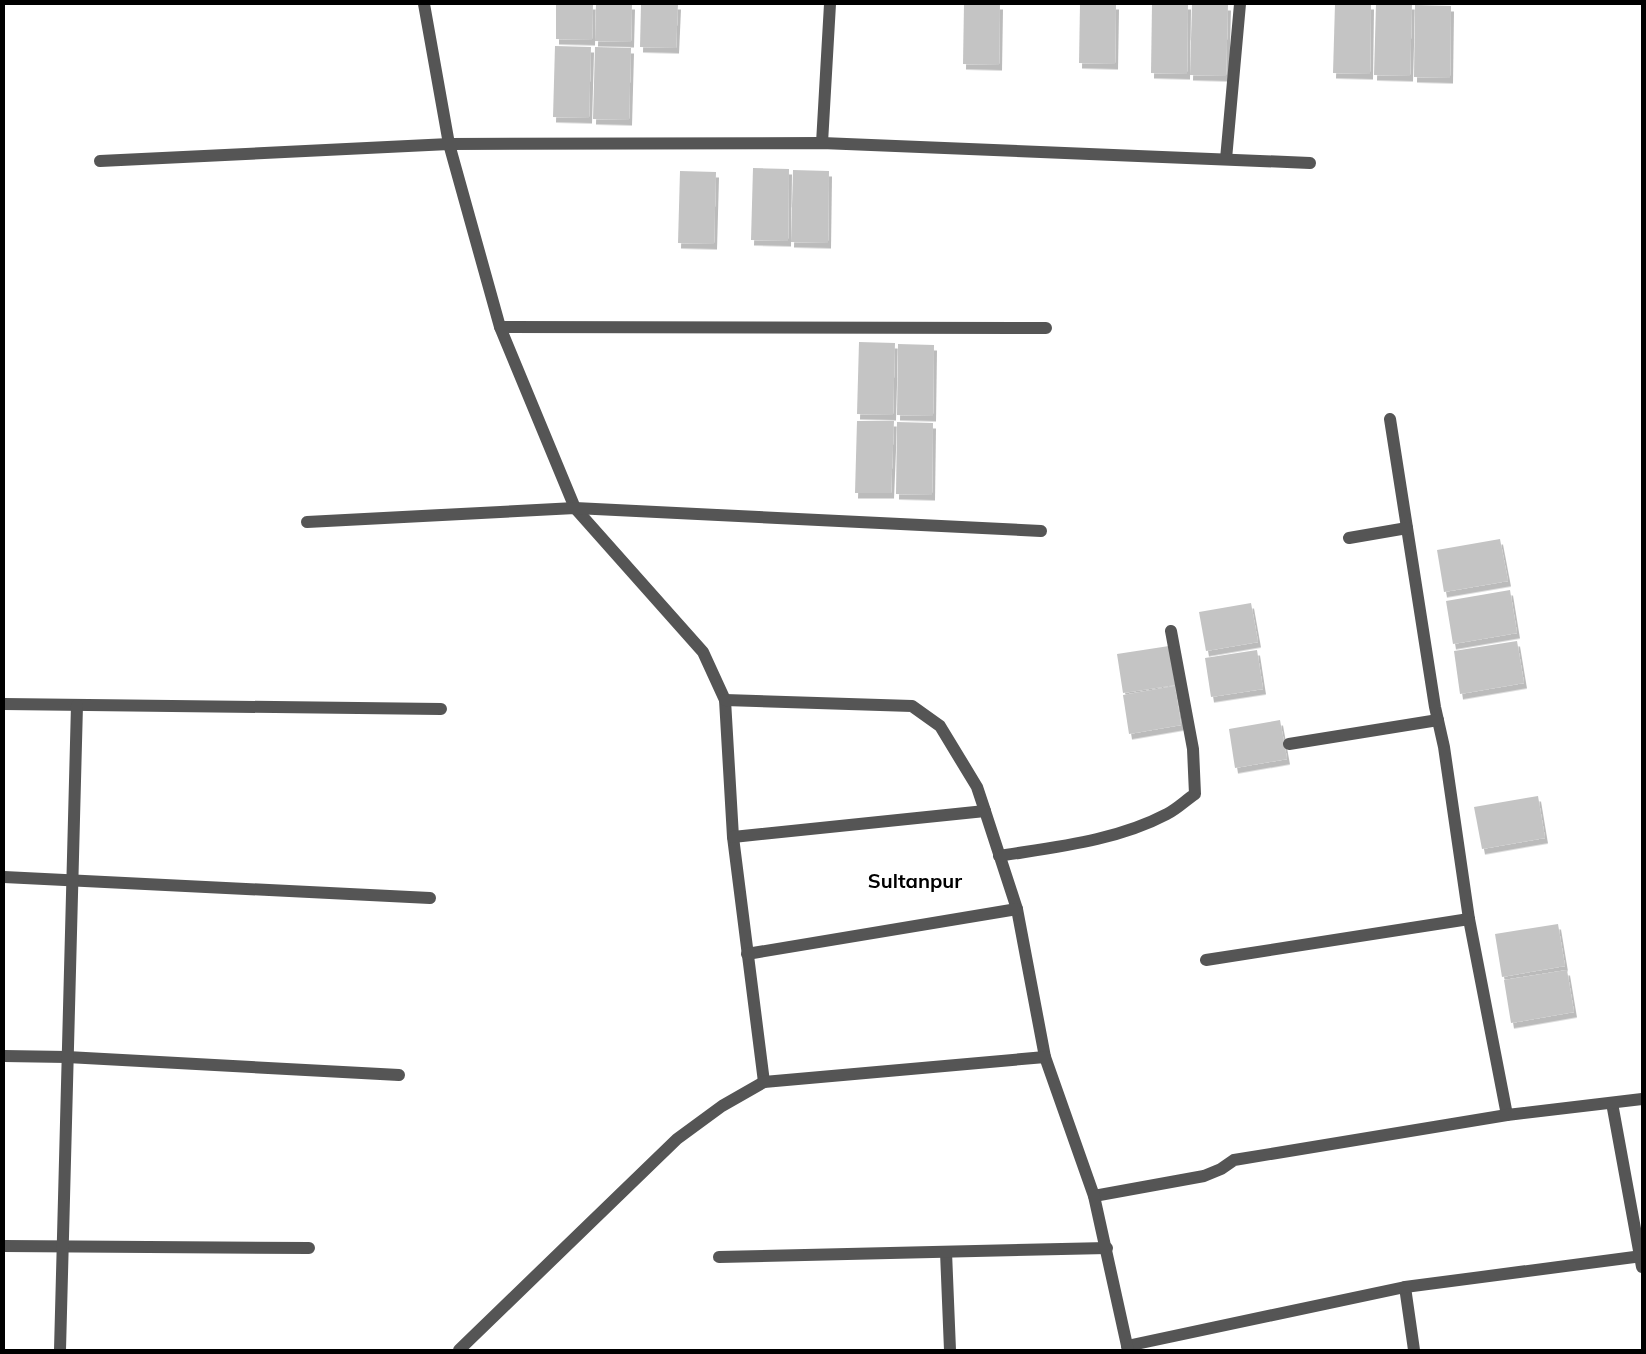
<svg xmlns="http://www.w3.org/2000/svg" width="1646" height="1354" font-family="Mulish,sans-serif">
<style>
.building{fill:#c4c4c4;filter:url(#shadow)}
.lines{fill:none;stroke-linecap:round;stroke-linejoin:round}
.minor{stroke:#555;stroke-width:12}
.labels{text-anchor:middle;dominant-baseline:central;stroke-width:4.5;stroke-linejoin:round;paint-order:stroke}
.neighbourhood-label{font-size:20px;font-weight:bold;fill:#000;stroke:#fff}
</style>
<defs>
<filter id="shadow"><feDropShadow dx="3" dy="5.5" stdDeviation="0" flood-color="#0004"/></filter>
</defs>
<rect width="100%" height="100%" fill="#fff"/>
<g class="building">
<path d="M556 4H593L592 40 556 39Z"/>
<path d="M596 4H632L631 42 595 41Z"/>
<path d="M641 4H678L676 48 640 47Z"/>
<path d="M964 4H1000L999 65 963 64Z"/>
<path d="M1080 4H1116L1115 64 1079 63Z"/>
<path d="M1152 4H1188L1187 74 1151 73Z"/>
<path d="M1192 4 1228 5 1226 76 1190 75Z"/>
<path d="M1335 4H1371L1370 74 1333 73Z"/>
<path d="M1376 4H1412L1410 76 1374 75Z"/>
<path d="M1415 5 1451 6 1450 78 1414 77Z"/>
<path d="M555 46 591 47 589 118 553 117Z"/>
<path d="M595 47 631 48 629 120 593 119Z"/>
<path d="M753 168 789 169 788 241 751 240Z"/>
<path d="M793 170 829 171 828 243 791 242Z"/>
<path d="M680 171 716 172 714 244 678 243Z"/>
<path d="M859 342 895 343 893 415 857 414Z"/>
<path d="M898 344 934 345 933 416 897 415Z"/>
<path d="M857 421H894L891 493H855Z"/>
<path d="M897 422 933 423 932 495 896 494Z"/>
<path d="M1500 539 1508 581 1444 592 1437 550Z"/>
<path d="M1510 590 1517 633 1453 644 1446 601Z"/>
<path d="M1251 603 1258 642 1206 651 1199 612Z"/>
<path d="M1517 641 1524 683 1460 694 1454 651Z"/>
<path d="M1169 646 1175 685 1123 693 1117 654Z"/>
<path d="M1257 650 1263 689 1211 697 1205 658Z"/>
<path d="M1175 686 1181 725 1129 734 1123 695Z"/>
<path d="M1280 720 1287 759 1235 768 1229 729Z"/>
<path d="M1538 796 1545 838 1482 849 1474 807Z"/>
<path d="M1558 924 1565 966 1502 977 1495 934Z"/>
<path d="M1567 970 1574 1012 1511 1023 1504 980Z"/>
</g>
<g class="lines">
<g class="minor">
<path d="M424 4 449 144 500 327 575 508 703 652 725 700 733 837 764 1082"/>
<path d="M822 143 830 4"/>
<path d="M1226 159 1240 4"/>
<path d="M100 161 449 144 822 143 1310 163"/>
<path d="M500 327 1046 328"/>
<path d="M1390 419 1435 707 1444 747 1469 919 1507 1115"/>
<path d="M307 522 575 508 1041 531"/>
<path d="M1349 538 1407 528"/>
<path d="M725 700 912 706 940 726 977 787 985 811"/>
<path d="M4 704 441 709"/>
<path d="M1289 744 1438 720"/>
<path d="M733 837 985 811 1017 909 1045 1057"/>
<path d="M999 856C1055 847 1116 841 1167 814 1177 809 1186 800 1195 794L1193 749 1171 631"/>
<path d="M4 877 430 898"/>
<path d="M747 954 1017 909"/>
<path d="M1206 960 1469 919"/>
<path d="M4 1056 67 1057 399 1075"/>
<path d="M1612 1103 1642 1267"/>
<path d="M1094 1196 1204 1176 1221 1169 1234 1160 1507 1115 1642 1099"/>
<path d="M4 1246 309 1248"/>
<path d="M946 1252 950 1350"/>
<path d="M719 1257 1107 1248"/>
<path d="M1405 1287 1414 1350"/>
<path d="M1127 1346 1405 1287 1642 1256"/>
<path d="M60 1350 77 705"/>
<path d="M459 1350 677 1139 722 1106 764 1082 1045 1057 1094 1196 1128 1350"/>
</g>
</g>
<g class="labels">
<g class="neighbourhood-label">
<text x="915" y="880">Sultanpur</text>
</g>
</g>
<rect width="1646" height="1354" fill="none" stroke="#000000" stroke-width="10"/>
</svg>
